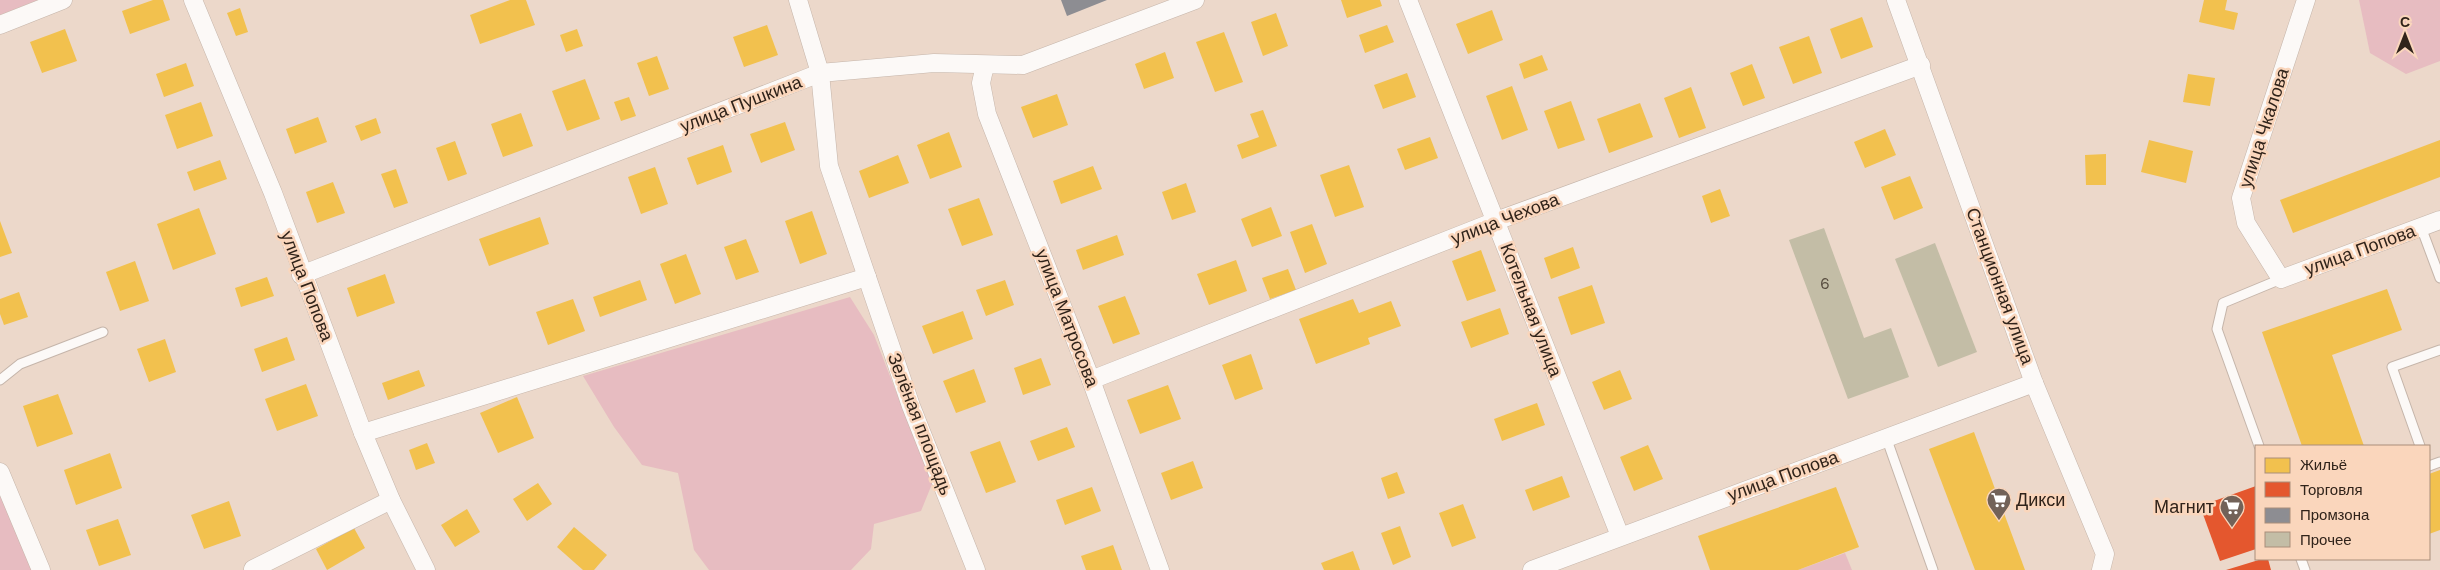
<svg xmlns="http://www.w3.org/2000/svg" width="2440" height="570" font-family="'DM Sans',sans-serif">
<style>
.green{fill:#e7bcc1}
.homes{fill:#f2c14e}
.shops{fill:#e4572e}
.industry{fill:#8d8d92}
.building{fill:#c3bda6}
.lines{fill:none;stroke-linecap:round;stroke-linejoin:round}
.lane-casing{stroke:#c5b5aa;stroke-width:11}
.street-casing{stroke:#c5b5aa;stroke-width:19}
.lane{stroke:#fcf9f7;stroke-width:9}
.street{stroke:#fcf9f7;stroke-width:18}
.labels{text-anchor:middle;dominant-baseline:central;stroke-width:5;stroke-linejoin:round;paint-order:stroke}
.number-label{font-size:15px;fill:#554a3d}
.street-label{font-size:18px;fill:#30231a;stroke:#fad6bc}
.poi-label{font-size:18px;fill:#30231a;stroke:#fad6bc;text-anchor:start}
</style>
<rect width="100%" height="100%" fill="#ecd8ca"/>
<g class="green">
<path d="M0 0H38L0 15Z"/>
<path d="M2359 0H2440V61L2406 74 2370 53Z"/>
<path d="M850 297 874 335 932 484 921 511 874 524 871 549 851 570H709L694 550 678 473 642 465 614 427 583 376Z"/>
<path d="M0 485 38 570H0Z"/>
<path d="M1845 553 1852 570H1798Z"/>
</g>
<g class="homes">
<path d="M153 0H163L170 20 130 34 122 11Z"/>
<path d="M510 0H526L535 25 480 44 470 15Z"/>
<path d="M1341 0H1380L1382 6 1347 18Z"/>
<path d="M2204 0H2227L2225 10 2238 13 2234 30 2199 22Z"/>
<path d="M240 8 248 32 236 36 227 13Z"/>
<path d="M1492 10 1503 40 1468 54 1456 24Z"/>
<path d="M1276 13 1288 46 1263 56 1251 22Z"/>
<path d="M1862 17 1873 47 1841 59 1830 29Z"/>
<path d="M767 25 778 55 744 67 733 37Z"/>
<path d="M1387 25 1394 42 1365 53 1359 35Z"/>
<path d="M65 29 77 61 42 73 30 42Z"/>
<path d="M577 29 583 46 566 52 560 35Z"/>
<path d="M1224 32 1243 82 1215 92 1196 42Z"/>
<path d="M1809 36 1822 73 1793 84 1779 47Z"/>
<path d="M1165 52 1174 78 1144 89 1135 64Z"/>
<path d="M1542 55 1548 70 1524 79 1519 64Z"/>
<path d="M657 56 669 89 649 96 637 63Z"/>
<path d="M186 63 194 86 164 97 156 74Z"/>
<path d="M1752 64 1765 98 1743 106 1730 73Z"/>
<path d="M1407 73 1416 97 1383 109 1374 85Z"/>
<path d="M2188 74 2215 78 2210 106 2183 102Z"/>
<path d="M585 79 600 119 567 131 552 91Z"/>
<path d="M1512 86 1528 130 1502 140 1486 96Z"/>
<path d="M1691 87 1706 128 1679 138 1664 98Z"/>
<path d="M1057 94 1068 125 1033 138 1021 107Z"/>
<path d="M629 97 636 116 621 121 614 102Z"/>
<path d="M1571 101 1585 140 1558 149 1544 111Z"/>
<path d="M201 102 213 136 177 149 165 115Z"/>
<path d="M1640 103 1653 137 1609 153 1597 119Z"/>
<path d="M1263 110 1277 146 1242 159 1237 145 1259 137 1250 114Z"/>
<path d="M521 113 533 146 503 157 491 124Z"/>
<path d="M318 117 327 142 295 154 286 129Z"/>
<path d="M376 118 381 133 361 141 355 126Z"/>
<path d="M785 122 795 150 761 163 750 134Z"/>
<path d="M1885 129 1896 155 1865 168 1854 142Z"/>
<path d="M949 132 962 167 930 179 917 145Z"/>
<path d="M1430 137 1438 158 1405 170 1397 149Z"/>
<path d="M2149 140 2193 151 2186 183 2141 172Z"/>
<path d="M2440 140V177L2293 233 2280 200Z"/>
<path d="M455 141 467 174 448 181 436 148Z"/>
<path d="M723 145 732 172 697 185 687 158Z"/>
<path d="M2106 154V185H2086L2085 155Z"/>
<path d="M898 155 909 183 869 198 859 171Z"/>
<path d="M220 160 227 179 194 191 187 172Z"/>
<path d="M1349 165 1364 207 1335 217 1320 175Z"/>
<path d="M1093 166 1102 189 1061 204 1053 181Z"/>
<path d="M655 167 668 204 641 214 628 177Z"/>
<path d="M396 169 408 203 394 208 381 174Z"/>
<path d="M1910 176 1923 208 1894 220 1881 187Z"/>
<path d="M333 182 345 213 317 223 306 192Z"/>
<path d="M1186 183 1196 212 1172 220 1162 192Z"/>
<path d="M1720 189 1730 216 1711 223 1702 196Z"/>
<path d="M979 198 993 235 962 246 948 209Z"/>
<path d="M1271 207 1282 236 1252 247 1241 219Z"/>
<path d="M199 208 216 254 173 270 157 224Z"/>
<path d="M812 211 827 254 800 264 785 221Z"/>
<path d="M540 217 549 244 489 266 479 239Z"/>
<path d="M0 221 12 253 0 257Z"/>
<path d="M1312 224 1327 264 1305 273 1290 232Z"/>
<path d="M1117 235 1124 255 1083 270 1076 250Z"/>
<path d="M746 239 759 272 736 280 724 247Z"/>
<path d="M1573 247 1580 268 1551 279 1544 258Z"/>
<path d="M1481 250 1496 291 1467 301 1452 261Z"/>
<path d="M686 254 701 294 675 304 660 264Z"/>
<path d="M1236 260 1247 291 1209 305 1197 274Z"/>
<path d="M135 261 149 301 120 311 106 272Z"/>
<path d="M1288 269 1296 290 1270 299 1262 278Z"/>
<path d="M385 274 395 303 357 317 347 288Z"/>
<path d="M267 277 274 296 241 307 235 288Z"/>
<path d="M640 280 647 300 600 317 593 297Z"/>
<path d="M1005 280 1014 305 986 316 976 290Z"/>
<path d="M1592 285 1605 323 1571 335 1558 297Z"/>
<path d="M2387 289 2402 330 2332 355 2364 446H2302L2262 332Z"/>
<path d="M19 292 28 317 4 325 0 314V299Z"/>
<path d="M1125 296 1140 334 1113 344 1098 306Z"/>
<path d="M573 299 585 331 548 345 536 312Z"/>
<path d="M1353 299 1359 313 1391 301 1401 326 1368 338 1370 344 1316 364 1299 319Z"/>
<path d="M1500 308 1509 334 1471 348 1461 322Z"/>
<path d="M963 311 973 339 933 354 922 326Z"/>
<path d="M287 337 295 360 262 372 254 349Z"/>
<path d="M165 339 176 372 149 382 137 349Z"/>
<path d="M1251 354 1263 389 1235 400 1222 365Z"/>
<path d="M1041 358 1051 385 1023 395 1014 368Z"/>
<path d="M974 369 986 402 956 413 943 381Z"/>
<path d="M419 370 425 386 388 400 382 383Z"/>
<path d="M1620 370 1632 399 1604 410 1592 382Z"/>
<path d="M306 384 318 416 277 431 265 399Z"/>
<path d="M1168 385 1181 419 1140 434 1127 400Z"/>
<path d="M58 394 73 434 37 447 23 406Z"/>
<path d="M517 397 534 438 498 453 480 413Z"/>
<path d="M1537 403 1545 425 1502 441 1494 419Z"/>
<path d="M1067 427 1075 447 1038 461 1030 441Z"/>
<path d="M1974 432 2025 570H1975L1929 449Z"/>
<path d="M1000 441 1016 482 986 493 970 452Z"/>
<path d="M427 443 435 463 416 470 409 450Z"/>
<path d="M1648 445 1663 479 1634 491 1620 457Z"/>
<path d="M110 453 122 488 76 505 64 470Z"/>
<path d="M1193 461 1203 488 1171 500 1161 473Z"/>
<path d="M2440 470V530L2429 534V474Z"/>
<path d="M1397 472 1405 493 1388 499 1381 478Z"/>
<path d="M1562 476 1570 497 1533 511 1525 490Z"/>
<path d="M538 483 552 504 527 521 513 499Z"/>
<path d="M1092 487 1101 511 1065 525 1056 500Z"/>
<path d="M1836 487 1859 547 1798 570H1710L1698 536Z"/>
<path d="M229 501 241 536 204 549 191 515Z"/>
<path d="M1463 504 1476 538 1452 547 1439 513Z"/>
<path d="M467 509 480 532 455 547 441 525Z"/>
<path d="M118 519 131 555 99 566 86 530Z"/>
<path d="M1400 526 1411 557 1393 565 1381 533Z"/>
<path d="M574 527 607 555 594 570H583L557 547Z"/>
<path d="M354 528 365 548 327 570 316 549Z"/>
<path d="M1113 545 1122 570H1086L1081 556Z"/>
<path d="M1353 551 1360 570H1324L1321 563Z"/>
</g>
<g class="shops">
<path d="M2256 486V549L2220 561 2200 506Z"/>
<path d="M2262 559H2268L2271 570H2226Z"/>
</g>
<path class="industry" d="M1061 0H1107L1067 16Z"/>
<g class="building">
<path d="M1824 228 1864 338 1891 328 1909 377 1848 399 1789 240Z"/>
<path d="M1935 243 1977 352 1938 367 1895 259Z"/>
</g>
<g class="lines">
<defs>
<g id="lane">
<path d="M2421 227 2440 278"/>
<path d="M0 380 20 364 103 332"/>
<path d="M1886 437 1933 570"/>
<path d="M2259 446 2217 329 2223 303 2281 279"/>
<path d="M2420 446 2392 367 2440 350"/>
<path d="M2429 466 2440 462"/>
<path d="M2301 559 2305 570"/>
</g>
<g id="street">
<path d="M193 0 273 193 363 433 391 500 426 570"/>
<path d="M798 0 820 73 829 166 911 406 976 570"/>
<path d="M1408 0 1620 536"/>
<path d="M1896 0 2034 383 2105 554 2101 570"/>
<path d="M2306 0 2241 198 2246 223 2281 279 2440 220"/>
<path d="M0 25 63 0"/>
<path d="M985 65 981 83 987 114 1091 380 1160 570"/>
<path d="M301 275 820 73 934 63 1023 65 1195 0"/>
<path d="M1091 380 1496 221 1921 65"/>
<path d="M363 433 867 277"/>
<path d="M0 472 41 570"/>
<path d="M253 569 391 500"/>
<path d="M1532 570 2034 383"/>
</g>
</defs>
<use href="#lane" class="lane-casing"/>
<use href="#street" class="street-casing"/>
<use href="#lane" class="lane"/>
<use href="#street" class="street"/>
</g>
<defs>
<symbol id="supermarket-pin" viewBox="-11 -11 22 30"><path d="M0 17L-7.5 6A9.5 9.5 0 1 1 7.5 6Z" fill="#726258" stroke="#fad6bc"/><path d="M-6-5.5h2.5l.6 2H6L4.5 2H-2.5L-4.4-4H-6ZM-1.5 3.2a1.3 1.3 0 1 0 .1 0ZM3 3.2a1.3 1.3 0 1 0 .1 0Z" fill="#fff"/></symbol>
</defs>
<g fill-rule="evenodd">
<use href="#supermarket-pin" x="1985" y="486" width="28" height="38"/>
<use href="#supermarket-pin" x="2218" y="493" width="28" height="38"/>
</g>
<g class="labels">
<g class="number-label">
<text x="1825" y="284">6</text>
</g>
<g class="street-label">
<text transform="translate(741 104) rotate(-21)">улица Пушкина</text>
<text transform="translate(2264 128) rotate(-72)">улица Чкалова</text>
<text transform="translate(1505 219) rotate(-21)">улица Чехова</text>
<text transform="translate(2360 250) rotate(-20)">улица Попова</text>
<text transform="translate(307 286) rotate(69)">улица Попова</text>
<text transform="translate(2000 286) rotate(70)">Станционная улица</text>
<text transform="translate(1531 310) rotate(69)">Котельная улица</text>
<text transform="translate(1067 318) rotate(69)">улица Матросова</text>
<text transform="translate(920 424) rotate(69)">Зелёная площадь</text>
<text transform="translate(1783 476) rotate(-20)">улица Попова</text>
</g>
<g class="poi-label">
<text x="2016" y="500">Дикси</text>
<text x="2214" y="507" text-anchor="end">Магнит</text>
</g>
</g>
<rect x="2255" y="445" width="175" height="115" fill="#fad6bc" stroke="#a98e7b"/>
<rect x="2265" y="458" width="25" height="15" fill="#f2c14e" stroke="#a98e7b"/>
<text x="2300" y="470" font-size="15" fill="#30231a">Жильё</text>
<rect x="2265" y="482" width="25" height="15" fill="#e4572e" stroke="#a98e7b"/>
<text x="2300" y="495" font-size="15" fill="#30231a">Торговля</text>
<rect x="2265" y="508" width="25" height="15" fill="#8d8d92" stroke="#a98e7b"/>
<text x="2300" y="520" font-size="15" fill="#30231a">Промзона</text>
<rect x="2265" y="532" width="25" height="15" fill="#c3bda6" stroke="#a98e7b"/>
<text x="2300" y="545" font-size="15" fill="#30231a">Прочее</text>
<g transform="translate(2405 35)" stroke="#fad6bc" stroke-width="4" paint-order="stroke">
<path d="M0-4L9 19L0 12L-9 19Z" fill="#30231a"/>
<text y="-8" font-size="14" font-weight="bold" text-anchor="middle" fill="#30231a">С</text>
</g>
</svg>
